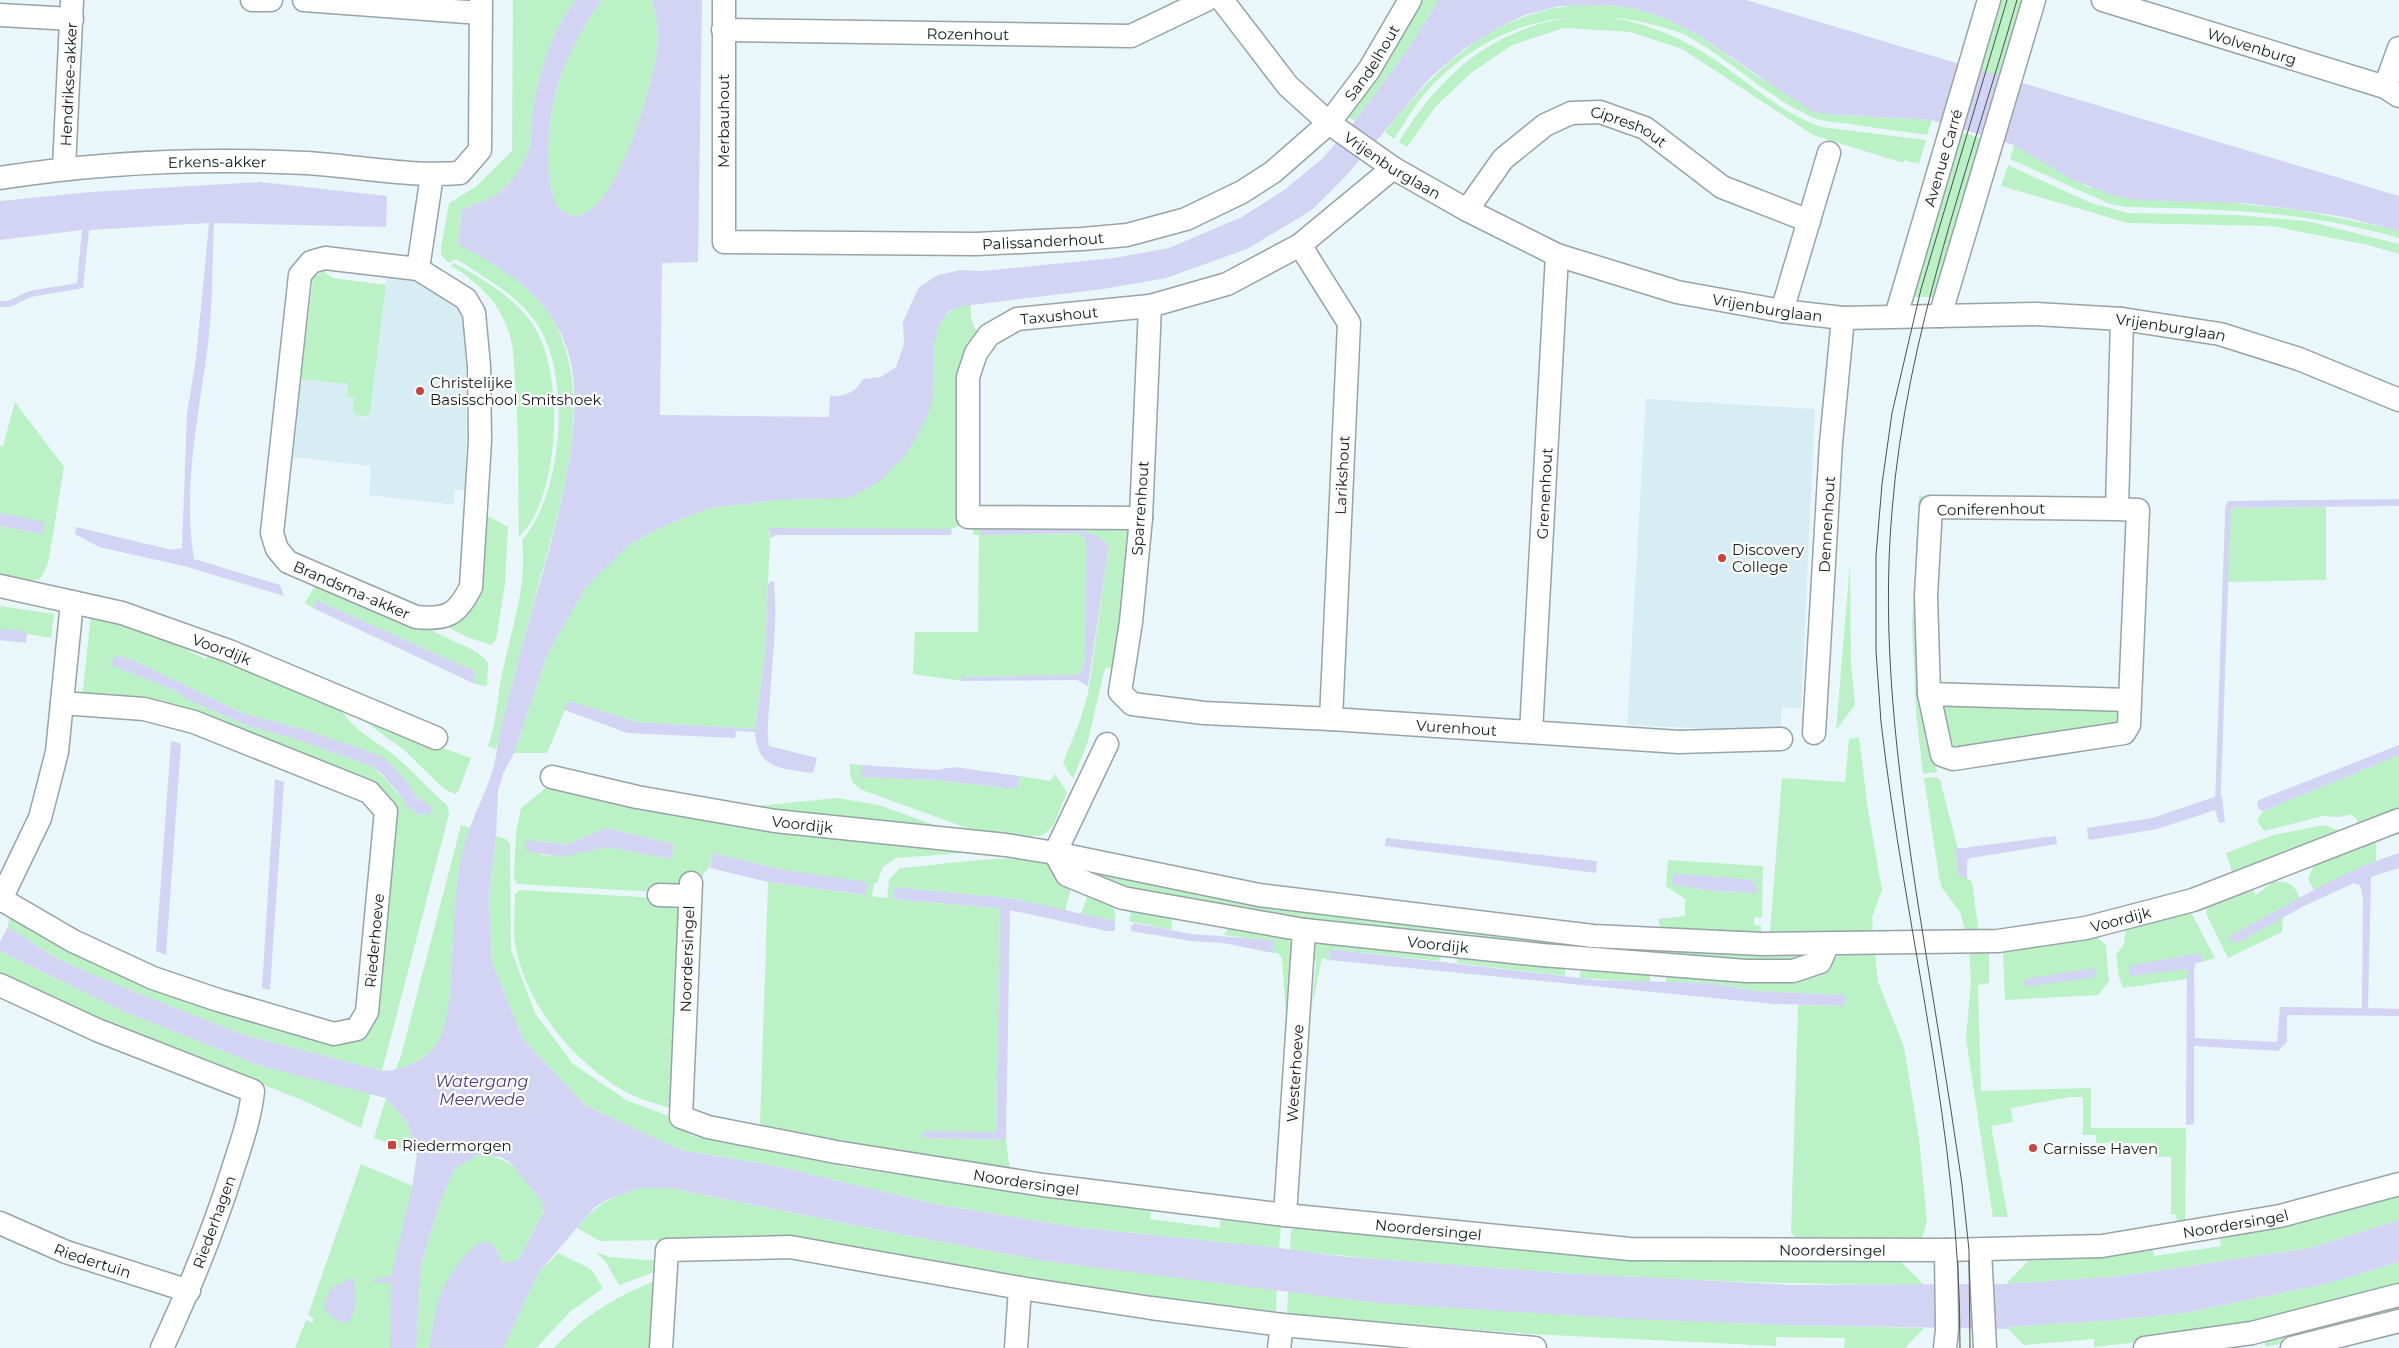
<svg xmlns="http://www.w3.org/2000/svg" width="2399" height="1348" font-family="Montserrat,sans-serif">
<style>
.built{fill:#d7edf4}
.green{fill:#baf2c5;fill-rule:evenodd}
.water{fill:#d3d3f3}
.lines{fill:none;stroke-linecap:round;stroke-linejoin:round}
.stream{stroke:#d3d3f3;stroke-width:5.5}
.minor-casing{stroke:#96a3a7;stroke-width:25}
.minor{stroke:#fff;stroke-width:22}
.tram{stroke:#495152;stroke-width:1}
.poi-dot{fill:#cf413a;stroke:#fff;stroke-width:2}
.labels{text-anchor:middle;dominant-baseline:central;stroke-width:4.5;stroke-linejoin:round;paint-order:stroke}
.street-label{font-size:15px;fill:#14191a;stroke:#fff}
.poi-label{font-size:15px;fill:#14191a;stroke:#fff;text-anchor:start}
.water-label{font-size:16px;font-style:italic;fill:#44368c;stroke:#fff}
</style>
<rect width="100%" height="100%" fill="#e9f7fb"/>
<g class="built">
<path d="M396 275 434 287 463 306 466 367V490H454V505L369 495 371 466 292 457 301 379 349 384 354 398 353 410 356 415 367 419 370 413 387 278Z"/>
<path d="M1646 399 1815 409 1801 709 1782 707 1780 732 1627 725Z"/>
</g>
<g class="green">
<path d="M513 0H576C553 29 541 67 534 102 531 115 532 130 530 144 527 162 510 186 494 196 484 202 472 205 462 209L458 243C493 264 530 282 552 318 599 399 558 511 536 594 522 646 509 697 496 749L488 746C497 722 497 698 502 674 511 630 528 585 522 540 563 494 572 376 537 324 518 296 489 280 461 262L456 259 448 263 441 254V248L449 203 477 186 512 151Z"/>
<path d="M601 0H652C657 15 659 33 657 49 653 84 618 215 575 216 537 216 549 122 554 99 562 64 581 30 601 0Z"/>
<path d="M1415 0H1439L1406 52 1355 121 1343 114Z"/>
<path d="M1996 0H2029L2005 84 1974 75Z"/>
<path d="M1584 4 1610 5 1637 9 1667 19 1698 35 1757 76 1827 114 1932 120 1927 135C1901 131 1875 128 1849 124 1837 122 1822 122 1812 117 1764 96 1728 56 1681 33 1588 0 1498 15 1429 89 1415 104 1405 122 1394 139L1385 132C1440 64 1492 12 1584 4Z"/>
<path d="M1594 15C1638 20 1677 34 1715 60 1750 83 1782 114 1822 127L1926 140 1919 164 1904 160 1903 163 1813 135 1682 49 1630 32 1564 28 1512 45 1471 73 1436 106 1407 147 1399 142C1444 67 1504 20 1594 15Z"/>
<path d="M1957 131 1987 140 1940 297H1909Z"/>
<path d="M2014 145 2088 187 2300 210 2388 228 2399 231V238C2308 211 2221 209 2126 207L2110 204 2010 159Z"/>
<path d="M2008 165 2091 203 2128 213 2236 215 2307 221 2399 244V254L2368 245 2271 226 2128 223 2001 186Z"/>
<path d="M454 263C484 280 519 299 536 330 563 377 559 476 531 522 528 527 523 532 519 537 518 485 519 432 515 380 514 362 514 344 507 327 496 299 477 281 451 266Z"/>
<path d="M323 271 333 278 386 285 370 413 366 417 356 415 353 410 354 398 347 397 348 384 301 379 313 278Z"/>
<path d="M971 305C970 318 972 326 981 336L962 377 961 525 951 529 768 532 770 536 765 653 755 729 637 722 569 701 547 753H514L548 653 586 587 630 544 657 529 709 508 776 500 933 397C933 364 925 307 971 305Z"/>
<path d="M15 402 64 467 48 564 40 579 26 581 0 576V526L42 534 45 523 0 513V446H3Z"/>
<path d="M1919 496H1924L1919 626 1924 708 1937 772 1923 774 1916 713 1912 625Z"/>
<path d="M2326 507V580L2227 582 2230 508Z"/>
<path d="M484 514 508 527 505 584 496 640 491 645 467 637 442 624 455 619Z"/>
<path d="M1121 522 1132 529 1117 668H1106L1104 672 1088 741 1073 779 1063 763 1079 723 1088 694 1109 545 1097 536 1078 529H981V535L1078 533 1086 539 1085 657 1082 670 1077 675 961 677 962 681 913 674 915 632H978L979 535H973V525Z"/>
<path d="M1850 563 1851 662 1855 705 1836 730Z"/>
<path d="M315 586 426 626C441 639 479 647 488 663L487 686 475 684 474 671 316 600 313 608 305 603Z"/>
<path d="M0 606 54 614 51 638C33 635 18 632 0 629Z"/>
<path d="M91 615 172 639 189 651 205 659 213 652 340 706C350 730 378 741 396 757 414 772 429 790 447 805L449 814 382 1071 244 1035 130 990 57 959 8 927 9 918 201 1000 330 1046 358 1041 372 1027 381 996 390 859 384 794 82 698ZM115 655 135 661 242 713 309 731 387 760 408 783 415 796 432 807 430 814C426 814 421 815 418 814 408 810 387 776 371 766L292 738 251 727 186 699 174 690 111 665Z"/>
<path d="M1946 705 2121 709 2124 723 1950 750 1940 710Z"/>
<path d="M363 716 425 742 471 758 458 792 455 794 444 789 404 750 364 721Z"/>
<path d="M1859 737 1867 803 1882 890 1872 917 1873 934 1770 932 1782 778 1845 782 1849 739Z"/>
<path d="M2399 755V808L2357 824V820L2352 814 2339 817 2323 816 2264 831 2257 821 2263 811Z"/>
<path d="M850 764 862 765 861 777 935 780 1017 789 1019 776 1050 781 1055 774 1067 792 1053 826 1043 835 1029 837 978 832 862 790C850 783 850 777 850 764Z"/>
<path d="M1936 777 1940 780 1958 849H1955L1965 878H1967L1972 882 1979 933 1966 934 1960 912 1942 888 1939 877 1924 778Z"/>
<path d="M553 782 975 852 896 858 883 867 877 883H874L872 896 887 898 889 880 900 868C931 866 1018 852 1043 862 1054 866 1063 879 1071 888L1065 911 1015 899 894 887 893 899 998 908 1000 911 996 1132 922 1131 923 1138 1006 1140 1010 1171 814 1139 760 1125 768 882 865 895 784 870 713 853 709 868 698 881 673 893 517 884 514 878 516 832 521 808ZM606 828 674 844 671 859 608 847 561 856 542 855 530 840 567 845Z"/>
<path d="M837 798 879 805 951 831 751 809 756 806Z"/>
<path d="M461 825 470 828C454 874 455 926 451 975 450 994 449 1016 442 1035 434 1054 413 1064 395 1071L401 1056Z"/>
<path d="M2324 825 2340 831 2234 877 2226 853 2273 835Z"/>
<path d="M496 836 506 839 510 844 511 949 535 1013 573 1064 628 1101 672 1117 692 1136 847 1167 1151 1211 1150 1219 1219 1228 1221 1220 1281 1227 1279 1248 1074 1227 935 1204 776 1166 680 1150 585 1105 523 1039 492 962 489 897Z"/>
<path d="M2376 838V861L2314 891 2308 879 2313 867 2321 861Z"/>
<path d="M1668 860 1763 866 1762 918 1755 917 1754 925 1761 926V934L1661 929 1658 919 1685 916V899L1666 886ZM1674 873 1752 881 1757 893 1715 891 1673 885Z"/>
<path d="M1074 867 1179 890 1271 903 1814 953 1796 965 1408 935 1144 896Z"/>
<path d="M2273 882C2288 880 2295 885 2300 898L2230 936 2239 942 2283 917 2282 932 2228 958 2208 918 2206 913 2208 906 2252 889 2256 895Z"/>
<path d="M520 890 658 898 681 911 672 1109C659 1104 644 1101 632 1095 577 1067 525 1006 515 943 513 928 515 910 515 894Z"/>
<path d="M1094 895C1107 900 1118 907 1115 921L1081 914 1087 897Z"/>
<path d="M1132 908 1167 916 1172 921 1171 930 1129 921Z"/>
<path d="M2185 912 2192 914 2215 958 2202 962 2201 957C2174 955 2154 964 2130 976L2187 968V979L2123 988 2119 977 2116 955 2124 944 2126 928Z"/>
<path d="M1229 927 1286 937 1295 949 1288 1043 1282 959 1278 953H1273V941L1224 935Z"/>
<path d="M2097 934 2098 938 2106 945 2109 981 2098 995 2005 1000 2003 953 2009 947Z"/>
<path d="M1318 939 1442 949 1440 961 1330 949 1329 960 1322 958 1312 1006 1316 960 1311 958 1312 944Z"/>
<path d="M1989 949V983L1978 985 1981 1091 2091 1088V1128H2186L2185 1222 2177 1224 2176 1215 2171 1214V1157H2155L2154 1143H2096V1135H2083V1097H2070L2011 1108 2013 1122 1991 1126 2008 1217H1993L1966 1039 1971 980 1969 951Z"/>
<path d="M0 951 123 1011 261 1066 371 1093 361 1128 302 1100 102 1021 0 973Z"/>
<path d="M1458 952 1565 964V976L1457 963Z"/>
<path d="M1843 953H1875L1878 982 1904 1047 1919 1138 1927 1220 1922 1239H1796L1791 1233 1798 1005 1845 1006 1846 995 1757 991 1709 983 1666 982V972H1815Z"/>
<path d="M1581 965 1650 970V982L1580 978Z"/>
<path d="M386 1098 407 1122 417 1155 374 1138Z"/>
<path d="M477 1155C514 1155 521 1176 542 1202L544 1210 519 1259 513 1262H501L496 1247 442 1292 429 1348H416L421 1265 440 1202 455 1167Z"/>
<path d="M361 1164 417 1188 392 1348H295L306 1320 312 1323 314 1319 308 1315Z"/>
<path d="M639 1188H670L894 1233 1045 1261 1277 1289 1276 1312 674 1240 600 1241 577 1228C599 1202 607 1199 639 1188Z"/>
<path d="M2399 1193V1220L2310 1248 2122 1276 2006 1284 2035 1254 2153 1250 2154 1256 2221 1246 2220 1239 2323 1217Z"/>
<path d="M1298 1225 1898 1259 1925 1286C1777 1284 1630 1279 1483 1267 1418 1262 1354 1258 1290 1250L1291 1231Z"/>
<path d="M596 1252 610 1257 660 1261V1270L619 1285 605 1261Z"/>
<path d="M558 1253 591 1269 603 1288 570 1312 536 1348H503L539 1272Z"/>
<path d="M2399 1262V1287L2291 1316 2156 1340 2094 1347V1339L2024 1345 2006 1327 2115 1320 2191 1312 2329 1283Z"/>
<path d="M660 1279 655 1348H554C583 1316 619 1294 660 1279Z"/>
<path d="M1288 1291 1378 1303 1784 1325 1924 1328 1905 1348H1844L1845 1338 1776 1337V1346L1529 1334 1287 1314Z"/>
<path d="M2399 1305V1314L2266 1347 2264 1340Z"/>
</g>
<g class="water">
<path d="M576 0H601C581 30 562 64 554 99 549 122 537 216 575 216 617 215 653 84 657 49 659 33 657 15 652 0H702L698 262 662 263 660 415 829 417 830 396C846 396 855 393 863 379L881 377 896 367 904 344 903 322 919 287 938 275 961 270 982 271 1114 258 1169 248 1242 217 1284 190 1322 159 1355 121 1406 52 1439 0H1746L2399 196V231L2344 217 2300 210 2243 203 2137 200 2112 195 2071 179 2014 145 1932 120 1827 114 1811 111 1698 35 1667 19 1637 9 1610 5 1560 6 1525 15 1498 28 1464 49 1431 77 1346 176 1312 210 1247 249 1166 278 1103 289 963 306 949 311 939 325 934 344 933 397 927 418 907 453 880 481 849 498 776 500 709 508 657 529 630 544 586 587 548 653 514 753 503 774 498 791 496 836 489 897 492 962 523 1039 585 1105 680 1150 776 1166 935 1204 1074 1227 1279 1248 1338 1256 1563 1273 1793 1285 2006 1284 2122 1276 2310 1248 2399 1220V1262L2329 1283 2191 1312 2115 1320 2007 1327 2008 1329 1784 1325 1612 1318 1378 1303 1045 1261 894 1233 670 1188H639L606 1200 594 1208 539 1272 503 1348H429C433 1330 434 1308 442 1291 448 1278 473 1235 490 1243 497 1246 499 1256 501 1262H513L519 1259 544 1211 542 1202 514 1167 508 1161 500 1157 477 1155 455 1168 440 1202 421 1265 416 1348H390L391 1282 374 1283V1279L391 1277 412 1187 417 1155 407 1122 386 1098 261 1066 123 1011 0 951V942L8 927 57 959 130 990 244 1035 382 1071C405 1071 434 1057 442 1033 449 1014 450 993 451 973 455 926 453 875 469 830 476 811 485 793 492 773 496 760 497 746 500 732 508 699 517 665 526 632 546 557 591 428 568 352 550 295 507 271 458 244L462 209C472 205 484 202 494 196 510 186 527 162 530 144 532 130 531 115 534 102 541 67 553 28 576 0Z"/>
<path d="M260 182 387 196 386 227 214 223C212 263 213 304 208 344 199 415 182 488 194 559L280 585 284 596 184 566 99 547 75 534 76 527 172 550 182 548 187 414 196 359 209 223 89 230 83 288 31 297 10 307H0V301H8L29 291 77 283 82 230 0 240V201L91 192Z"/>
<path d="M2399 499V506L2225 508 2228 501Z"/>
<path d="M0 513 45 522 42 534 0 526Z"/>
<path d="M768 528 951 529 952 532 951 535H776L771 538Z"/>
<path d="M981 529H1078L1097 536 1109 545 1088 686 1077 680 962 681 961 677 1077 675 1082 670 1085 657 1086 539 1078 533 980 535Z"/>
<path d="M771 581 774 582C778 620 772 659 770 697 769 716 766 726 769 746L817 758 813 773C782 768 758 771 755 732L736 731 735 738 627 733 565 710 569 701 637 722 755 729 765 653 768 584Z"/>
<path d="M316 600 474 671 475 684 313 608Z"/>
<path d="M0 629 24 631 27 634 26 643 0 640Z"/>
<path d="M115 655 135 661 242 713 309 731 376 754 387 760 408 783 415 796 432 807 430 814H418L408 807 397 791 380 772 371 766 292 738 251 727 186 699 174 690 110 665Z"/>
<path d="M171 741 181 744 166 955 156 951Z"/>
<path d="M2399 745V755L2263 811 2259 809 2257 804 2259 800Z"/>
<path d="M862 765 937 770 954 767 1019 776 1017 789 935 780 860 777Z"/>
<path d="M275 779 284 782 270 990 262 988Z"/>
<path d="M2214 797H2222L2225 822 2219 823 2215 810 2157 829 2090 840 2088 838 2087 828 2152 818Z"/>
<path d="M606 828 674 844 671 859 608 847 561 857 527 851 525 845 526 841 530 840 567 845Z"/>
<path d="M2056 836 2057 844 1970 858 1967 862V878L1959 877 1955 849Z"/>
<path d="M1386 838 1597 861 1596 873 1385 846Z"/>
<path d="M713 853 784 870 867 882 866 895 768 882 710 868Z"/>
<path d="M2399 853V868L2371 877 2368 1008 2399 1009V1016L2287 1015V1042L2278 1051 2194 1046V1124L2186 1125 2187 969 2130 976 2129 966 2200 953 2202 962 2196 963 2194 968 2195 1038 2277 1042 2280 1007 2362 1008 2363 898 2360 885 2354 883 2302 907 2239 942H2232L2230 939V936C2284 907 2341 871 2399 853Z"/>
<path d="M1674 873 1753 880V884H1756L1757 893 1715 891 1672 885Z"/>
<path d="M894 887 1015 899 1115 921V931H1106L1010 910 1006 1140 923 1138 922 1131 996 1132 1000 911 998 908 893 899Z"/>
<path d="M1134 923 1191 934 1273 940V953L1223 943 1191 941 1131 931V926Z"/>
<path d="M1330 949 1596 980 1709 983 1757 991 1846 995 1845 1006 1774 1004 1329 960Z"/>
<path d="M2095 968 2096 977 2030 986 2024 985V981L2030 978Z"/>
<path d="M351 1278 354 1279C355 1291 359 1316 346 1323L336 1320 325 1310 324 1306 330 1289Z"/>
</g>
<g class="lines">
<path class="stream" d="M2218 797 2228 508"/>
<defs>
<g id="minor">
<path d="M252 0H271"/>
<path d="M304 0 480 13"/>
<path id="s1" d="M724 0V242L976 244 1082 239 1127 235 1186 219 1242 192 1273 172 1329 123 1369 70 1410 0"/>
<path id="s2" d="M1222 0 1288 86 1329 123 1393 168 1467 210 1557 255 1677 292 1782 311 1843 318 2036 314 2122 319 2220 334 2299 359 2399 400"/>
<path id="s3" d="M2103 0 2385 87 2399 96"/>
<path d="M0 15 72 19"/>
<path id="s4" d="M723 30 1131 36 1206 0"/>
<path d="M2385 87 2399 48"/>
<path id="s5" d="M64 168 72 0"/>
<path id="s6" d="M0 178C101 162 204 158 306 163 357 166 408 177 460 173L480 150 481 0"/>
<path id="s7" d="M1467 210 1503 159 1545 125 1571 113 1600 112 1645 128 1722 187 1809 221"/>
<path d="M1300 245 1349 323 1331 719"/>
<path id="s8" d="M418 269 325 258 311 262 300 275 272 533 277 549 288 562 416 617C447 620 457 615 471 587L480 441 479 366 474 313 466 299 418 269 432 175"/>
<path id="s9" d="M1150 306 1141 518 1131 622 1120 692 1132 704 1204 713 1331 719 1679 742 1781 739"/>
<path d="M1782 311 1829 153"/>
<path id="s10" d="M1896 316 1989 0"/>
<path d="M1940 316 2034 0"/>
<path d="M2117 509 1931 507 1926 596 1929 694 1942 755 1953 759 2124 733 2129 725 2138 510 2117 509 2122 319"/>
<path id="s11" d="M1141 518 968 517V377L976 353 989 335 1017 319 1150 306 1227 284 1300 245 1393 168"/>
<path id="s12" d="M0 586 122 613 229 651 436 738"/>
<path d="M1929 694 2129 700"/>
<path id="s13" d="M1531 732 1557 255"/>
<path id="s14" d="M1814 733 1831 443 1843 318"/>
<path id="s15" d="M1107 744 1055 853 1067 875 1123 898 1304 930 1542 955 1746 971H1793L1820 962 1828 944"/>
<path id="s16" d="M552 777 637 797 775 821 1006 845 1055 853 1259 895 1593 936 1762 944 1998 941 2086 928 2193 900 2399 820"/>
<path id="s17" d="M691 883 681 1117 708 1127 836 1152 1043 1185 1285 1215 1630 1249 1946 1250 2102 1246 2280 1216 2399 1184"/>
<path d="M659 895 690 896"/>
<path id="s18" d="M1 899 73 941 153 978 218 1000 334 1034 357 1029 367 1012 386 811 369 792 194 722 144 709 62 703"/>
<path d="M0 901 40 818 57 752 72 602"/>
<path d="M0 985 97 1030 253 1091C250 1120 240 1147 231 1175 212 1235 188 1292 162 1348"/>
<path id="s19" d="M1285 1215 1304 930"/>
<path id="s20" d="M0 1223 66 1252 189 1291"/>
<path d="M1980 1250 1985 1348"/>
<path d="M661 1348 667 1250 790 1247 1020 1288 1151 1308 1282 1325 1535 1348"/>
<path d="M1016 1348 1020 1288"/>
<path d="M1279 1348 1282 1325"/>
<path d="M1945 1348 1947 1330 1946 1250"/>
<path d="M2145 1348 2252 1333 2399 1295"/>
<path d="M2292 1348 2399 1321"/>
</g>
</defs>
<use href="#minor" class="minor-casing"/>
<use href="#minor" class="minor"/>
<g class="tram">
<path d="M1960 1348C1961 1137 1905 931 1881 722L1876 651V556L1882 484 1892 413 1921 289 2007 0"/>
<path d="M1970 1348 1969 1250 1962 1184C1948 1086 1931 988 1916 891 1897 764 1881 639 1892 511 1906 335 1969 168 2017 0"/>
</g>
</g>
<g class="poi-dot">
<circle cx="420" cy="391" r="5"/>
<circle cx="1722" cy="558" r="5"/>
<rect x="387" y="1140" width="10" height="10" rx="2.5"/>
<circle cx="2033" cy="1148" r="5"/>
</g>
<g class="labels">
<g class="street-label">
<text stroke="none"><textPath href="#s4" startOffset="245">Rozenhout</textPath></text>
<text stroke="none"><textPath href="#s3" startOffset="156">Wolvenburg</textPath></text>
<text stroke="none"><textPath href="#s1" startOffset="954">Sandelhout</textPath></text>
<text stroke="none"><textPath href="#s5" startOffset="84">Hendrikse-akker</textPath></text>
<text transform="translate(723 121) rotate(-90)">Merbauhout</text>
<text stroke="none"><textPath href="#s7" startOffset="206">Cipreshout</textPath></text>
<text stroke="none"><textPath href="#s10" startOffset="165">Avenue Carré</textPath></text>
<text stroke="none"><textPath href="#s6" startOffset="218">Erkens-akker</textPath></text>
<text stroke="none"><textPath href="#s2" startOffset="240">Vrijenburglaan</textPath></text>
<text stroke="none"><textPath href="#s1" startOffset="561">Palissanderhout</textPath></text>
<text stroke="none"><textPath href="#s2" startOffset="645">Vrijenburglaan</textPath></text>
<text stroke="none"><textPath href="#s11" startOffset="435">Taxushout</textPath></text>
<text stroke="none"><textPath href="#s2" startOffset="1050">Vrijenburglaan</textPath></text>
<text transform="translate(1342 475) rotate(-87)">Larikshout</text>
<text stroke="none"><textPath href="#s13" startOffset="239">Grenenhout</textPath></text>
<text transform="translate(1140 508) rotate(-86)">Sparrenhout</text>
<text transform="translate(1991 509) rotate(-1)">Coniferenhout</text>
<text stroke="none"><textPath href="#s14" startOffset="209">Dennenhout</textPath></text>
<text stroke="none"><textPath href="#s8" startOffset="488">Brandsma-akker</textPath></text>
<text stroke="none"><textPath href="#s12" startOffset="231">Voordijk</textPath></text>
<text stroke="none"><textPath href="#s9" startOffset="730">Vurenhout</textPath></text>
<text stroke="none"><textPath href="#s16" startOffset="255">Voordijk</textPath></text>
<text stroke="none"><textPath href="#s16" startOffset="1584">Voordijk</textPath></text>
<text stroke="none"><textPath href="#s18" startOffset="476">Riederhoeve</textPath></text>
<text stroke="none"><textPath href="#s15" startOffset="525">Voordijk</textPath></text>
<text transform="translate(687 959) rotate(-88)">Noordersingel</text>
<text stroke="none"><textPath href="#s19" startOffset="142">Westerhoeve</textPath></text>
<text stroke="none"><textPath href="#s17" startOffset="586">Noordersingel</textPath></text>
<text transform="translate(214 1222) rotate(-70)">Riederhagen</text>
<text stroke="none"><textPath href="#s17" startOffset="1801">Noordersingel</textPath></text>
<text stroke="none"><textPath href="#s17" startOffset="991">Noordersingel</textPath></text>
<text stroke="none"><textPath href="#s17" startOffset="1396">Noordersingel</textPath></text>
<text stroke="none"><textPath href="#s20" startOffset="100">Riedertuin</textPath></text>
</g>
<g class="poi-label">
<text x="430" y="382">Christelijke<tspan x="430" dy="17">Basisschool Smitshoek</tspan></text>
<text x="1732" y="549">Discovery<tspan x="1732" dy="17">College</tspan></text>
<text x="402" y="1145">Riedermorgen</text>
<text x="2043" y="1148">Carnisse Haven</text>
</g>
<g class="water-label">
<text x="482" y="1081">Watergang<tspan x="482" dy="18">Meerwede</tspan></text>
</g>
</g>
</svg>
